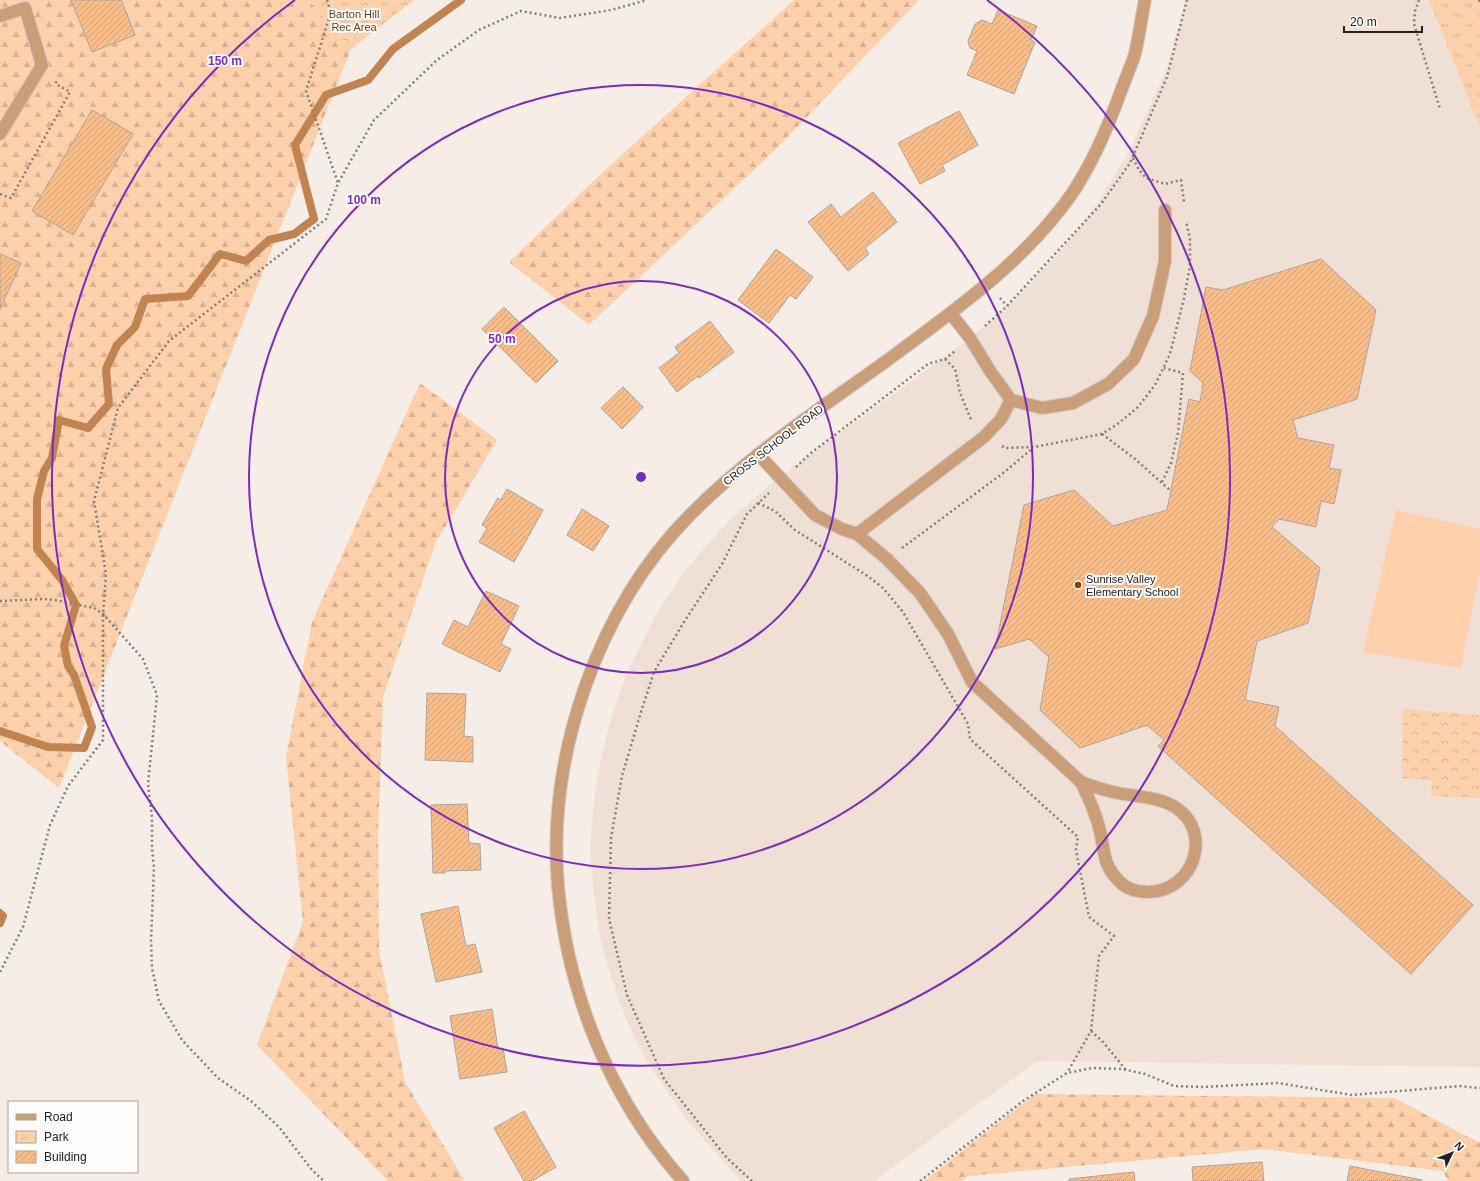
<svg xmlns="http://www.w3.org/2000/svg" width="1480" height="1181" font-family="Helvetica,sans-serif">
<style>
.built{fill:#efdfd4}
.grass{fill:url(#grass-tufts)}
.forest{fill:url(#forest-firs)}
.park{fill:url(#park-crowns)}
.garden{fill:#fed0ab}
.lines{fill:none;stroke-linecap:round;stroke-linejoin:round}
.stream{stroke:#c18350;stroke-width:8}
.building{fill:url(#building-hatch);stroke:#aca49e}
.lane-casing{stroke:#d0c8c3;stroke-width:14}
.street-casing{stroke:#d0c8c3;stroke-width:14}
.path{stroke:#837e7a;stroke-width:2.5;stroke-dasharray:2 3;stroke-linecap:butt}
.lane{stroke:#cb9e7a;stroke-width:12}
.street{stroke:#cb9e7a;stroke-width:12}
.ring{fill:none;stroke:#7b2cbf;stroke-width:2}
.poi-dot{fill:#814500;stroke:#fefcfb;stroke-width:1.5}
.labels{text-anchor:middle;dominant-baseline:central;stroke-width:4;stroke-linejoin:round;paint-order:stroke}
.park-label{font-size:11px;fill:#6a3f19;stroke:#fefcfb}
.street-label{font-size:11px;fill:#23201e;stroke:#fefcfb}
.poi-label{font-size:11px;fill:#23201e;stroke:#fefcfb;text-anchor:start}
.centre{fill:#7b2cbf;stroke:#fefcfb;stroke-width:2}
.ring-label{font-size:12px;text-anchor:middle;font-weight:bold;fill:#7b2cbf;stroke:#fefcfb;stroke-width:4;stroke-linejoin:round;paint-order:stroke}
</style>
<defs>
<pattern id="grass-tufts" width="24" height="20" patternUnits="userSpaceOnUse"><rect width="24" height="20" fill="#fed0ab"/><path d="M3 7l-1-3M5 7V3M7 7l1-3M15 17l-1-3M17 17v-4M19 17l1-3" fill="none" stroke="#d9b293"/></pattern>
<pattern id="forest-firs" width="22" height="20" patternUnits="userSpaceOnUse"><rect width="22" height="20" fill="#fed0ab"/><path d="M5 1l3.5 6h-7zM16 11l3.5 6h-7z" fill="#d9b293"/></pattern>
<pattern id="park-crowns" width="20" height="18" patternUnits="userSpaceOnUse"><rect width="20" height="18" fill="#fed0ab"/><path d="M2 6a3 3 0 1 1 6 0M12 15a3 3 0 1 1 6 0" fill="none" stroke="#d9b293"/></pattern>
<pattern id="building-hatch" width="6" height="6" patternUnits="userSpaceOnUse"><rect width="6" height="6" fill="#febd88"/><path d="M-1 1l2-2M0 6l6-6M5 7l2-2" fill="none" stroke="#d9a275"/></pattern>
</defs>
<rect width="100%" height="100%" fill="#f6ede7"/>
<path class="built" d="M1185 0H1434L1480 119V1067L1037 1061 874 1181H741L686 1119 648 1063 634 1037 620 1004 602 947 597 918 591 864V837L594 800 602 755 612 715 627 673 654 619 668 596 684 573 706 546 734 516 771 484 966 341 1000 314 1020 294 1059 253 1092 211 1120 167 1133 143 1167 68 1182 15Z"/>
<path class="grass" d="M1429 0H1480V127Z"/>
<g class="forest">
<path d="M0 0H309L351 49 59 788 0 741Z"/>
<path d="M794 0H919L776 149 589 325 509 262 606 169Z"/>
<path d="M420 383 497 440 435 544 383 697 378 833 379 950 405 1082 465 1181H388L257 1045 303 922 286 757 312 622Z"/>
<path d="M1035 1094 1394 1098 1480 1143V1181H1448L1443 1171 1264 1149 968 1176 961 1181H924Z"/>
</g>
<g class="park">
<path d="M309 0H414L351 49Z"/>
<path d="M1403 709 1480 715V798L1431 796 1432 780 1402 778Z"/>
</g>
<path class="garden" d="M1396 510 1480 529V572L1461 668 1363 652Z"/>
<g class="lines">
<g class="stream">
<path d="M0 731 48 747 84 748 92 727 74 675 68 666 64 646 76 605 62 580 37 549V499L44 471 52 458 59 420 88 428 109 404 106 369 117 345 135 327 145 299 188 296 220 254 246 261 269 240 294 234 314 219 295 145 326 95 368 80 393 49 461 0"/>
<path d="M0 913 3 916 0 923"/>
</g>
</g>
<g class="building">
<path d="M71 0H121L135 35 92 52Z"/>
<path d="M998 10 1037 26 1031 40 1035 42 1014 94 967 75 977 51 970 48 968 41 975 24 982 20 992 24Z"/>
<path d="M92 110 133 134 73 235 32 211Z"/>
<path d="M959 111 978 145 942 165 945 171 920 184 898 143Z"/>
<path d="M873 192 897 222 865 248 869 254 848 271 808 222 831 204 841 217Z"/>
<path d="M776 249 813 277 796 299 790 295 769 323 738 300Z"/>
<path d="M0 254 21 263 0 309Z"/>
<path d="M1321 259 1376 310 1357 399 1293 420 1298 438 1334 445 1329 468 1341 470 1334 504 1321 501 1316 527 1279 519 1272 527 1320 568 1308 623 1257 641 1245 700 1279 707 1275 726 1473 905 1411 974 1158 746 1164 740 1147 725 1080 748 1040 710 1049 657 1029 639 995 649 1024 505 1074 490 1113 526 1167 510 1189 399 1200 402 1203 383 1190 371 1206 287 1223 290Z"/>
<path d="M504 307 558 361 536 383 482 329Z"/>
<path d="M710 321 734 352 699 378 698 376 677 392 659 368 679 353 675 347Z"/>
<path d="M623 387 643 407 622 429 601 408Z"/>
<path d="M507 489 543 510 514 562 479 542 487 528 482 525 498 498 501 500Z"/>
<path d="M582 509 609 526 593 551 567 535Z"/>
<path d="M486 591 519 606 501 644 511 649 500 672 442 644 454 620 468 627Z"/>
<path d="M427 693 466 694 464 736 473 737V762L425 760Z"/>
<path d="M467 804 469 843 480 844 481 870 445 871V873H433L431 805Z"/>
<path d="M458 906 466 946 475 944 482 972 436 982 421 914Z"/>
<path d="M492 1009 498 1049 503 1048 507 1072 460 1079 450 1016Z"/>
<path d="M524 1111 556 1167 532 1181H524L494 1128Z"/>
<path d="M1262 1162 1264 1181H1193L1192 1167Z"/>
<path d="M1350 1166 1422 1180V1181H1347Z"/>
<path d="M1134 1172 1135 1181H1069V1179Z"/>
</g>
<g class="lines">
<defs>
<g id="lane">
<path d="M951 314 970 338 990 371 1011 400 1042 408 1073 403 1108 384 1134 359 1153 316 1165 261V210"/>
<path d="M758 454 815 515 842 529 857 534 887 559 920 593 948 634 972 682 1081 782"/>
<path d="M857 534 984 437 1001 419 1011 400"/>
<path d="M1081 782C1092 786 1103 790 1113 792 1134 797 1157 796 1175 807 1214 832 1194 891 1149 892 1138 892 1126 889 1119 881 1102 864 1105 851 1100 831 1096 814 1089 798 1081 782Z"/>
</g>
<g id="street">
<path d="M0 16 25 8 42 65 0 134"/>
<path d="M683 1181C610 1099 568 995 558 886 547 756 597 609 690 515 749 455 821 408 889 359 954 311 1024 262 1071 195 1093 163 1108 127 1121 91 1125 80 1130 68 1134 57 1139 39 1141 19 1145 0"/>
</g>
</defs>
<use href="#lane" class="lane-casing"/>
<use href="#street" class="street-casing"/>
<g class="path">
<path d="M327 0 331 12 306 91 338 183"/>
<path d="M1419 0 1415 11 1414 24 1440 109"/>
<path d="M1479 0 1480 2"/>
<path d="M1133 158 1139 170 1146 178 1165 184 1181 180 1184 202"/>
<path d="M0 194 11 198 70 92 56 84V81"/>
<path d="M968 261 974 269"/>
<path d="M1000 298 1007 306"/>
<path d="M985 326 1007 306 1101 204 1130 163 1167 77 1187 0"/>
<path d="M945 359 955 369 960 393 972 422"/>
<path d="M1102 434 1135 459 1171 491"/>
<path d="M1002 446 1005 448 1034 447 1102 434 1119 423 1138 407 1155 385 1170 354 1184 298 1190 266V239L1186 221"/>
<path d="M796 467 811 453 928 364 945 359 955 351"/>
<path d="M1162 482 1171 463 1178 433 1183 373 1164 368"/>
<path d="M758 503 775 511 795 530 866 575 883 588 903 612 968 724 970 739 1078 837 1076 850 1089 917 1114 936 1099 956 1091 1031 1067 1073"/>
<path d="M902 548 1002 474 1033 448"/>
<path d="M0 601 43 599 55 600 94 608 103 614 143 659 157 695 148 784 152 817V848L154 868 151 941 152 968 159 1001 182 1040 218 1078 251 1101 279 1127 312 1170 324 1181"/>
<path d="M0 972 23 927 50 825 68 786 103 740V614L106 574 94 501 118 408 169 341 326 219 338 183 374 120 437 60 479 30 521 11 560 18 611 10 647 0"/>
<path d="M1091 1031 1103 1042 1126 1070"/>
<path d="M752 1181 727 1158 664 1079 627 995 609 919 611 838 622 776 641 712 654 672 684 622 722 564 747 514 769 493"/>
<path d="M920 1181 1023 1101 1067 1073 1092 1068 1122 1069 1145 1074 1174 1086 1202 1087 1278 1083 1352 1095 1460 1086 1480 1088"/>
</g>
<use href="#lane" class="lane"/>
<use href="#street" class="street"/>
</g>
<g class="ring">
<circle cx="641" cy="477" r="196"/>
<circle cx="641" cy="477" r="392"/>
<path d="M987 0A589 589 0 1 1 295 0"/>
</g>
<circle class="poi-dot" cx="1078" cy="585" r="4"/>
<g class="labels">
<g class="park-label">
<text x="354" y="14">Barton Hill<tspan x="354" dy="13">Rec Area</tspan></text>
</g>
<g class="street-label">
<text transform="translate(773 445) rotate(-38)">CROSS SCHOOL ROAD</text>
</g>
<g class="poi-label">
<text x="1086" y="579">Sunrise Valley<tspan x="1086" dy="13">Elementary School</tspan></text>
</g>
</g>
<circle cx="641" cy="477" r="6" class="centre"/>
<g class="ring-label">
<text x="225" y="65">150 m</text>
<text x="364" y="204">100 m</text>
<text x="502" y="343">50 m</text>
</g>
<rect x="8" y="1101" width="130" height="72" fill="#fefcfb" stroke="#a6a4a3"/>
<rect x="16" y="1114" width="20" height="6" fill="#cb9e7a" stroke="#a6a4a3"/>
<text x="44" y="1121" font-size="12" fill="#23201e">Road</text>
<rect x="16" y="1131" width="20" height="12" fill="url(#park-crowns)" stroke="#a6a4a3"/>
<text x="44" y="1141" font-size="12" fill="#23201e">Park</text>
<rect x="16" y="1151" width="20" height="12" fill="url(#building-hatch)" stroke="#a6a4a3"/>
<text x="44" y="1161" font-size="12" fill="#23201e">Building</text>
<g transform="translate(1452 1153) rotate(47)" stroke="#fefcfb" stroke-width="3" paint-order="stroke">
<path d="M0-3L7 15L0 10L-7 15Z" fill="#23201e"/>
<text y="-6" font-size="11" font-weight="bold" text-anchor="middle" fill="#23201e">N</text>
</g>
<path d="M1344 26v6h78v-6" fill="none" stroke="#23201e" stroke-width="2"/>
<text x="1350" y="26" font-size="12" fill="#23201e" stroke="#fefcfb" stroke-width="3" paint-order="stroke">20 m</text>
</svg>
